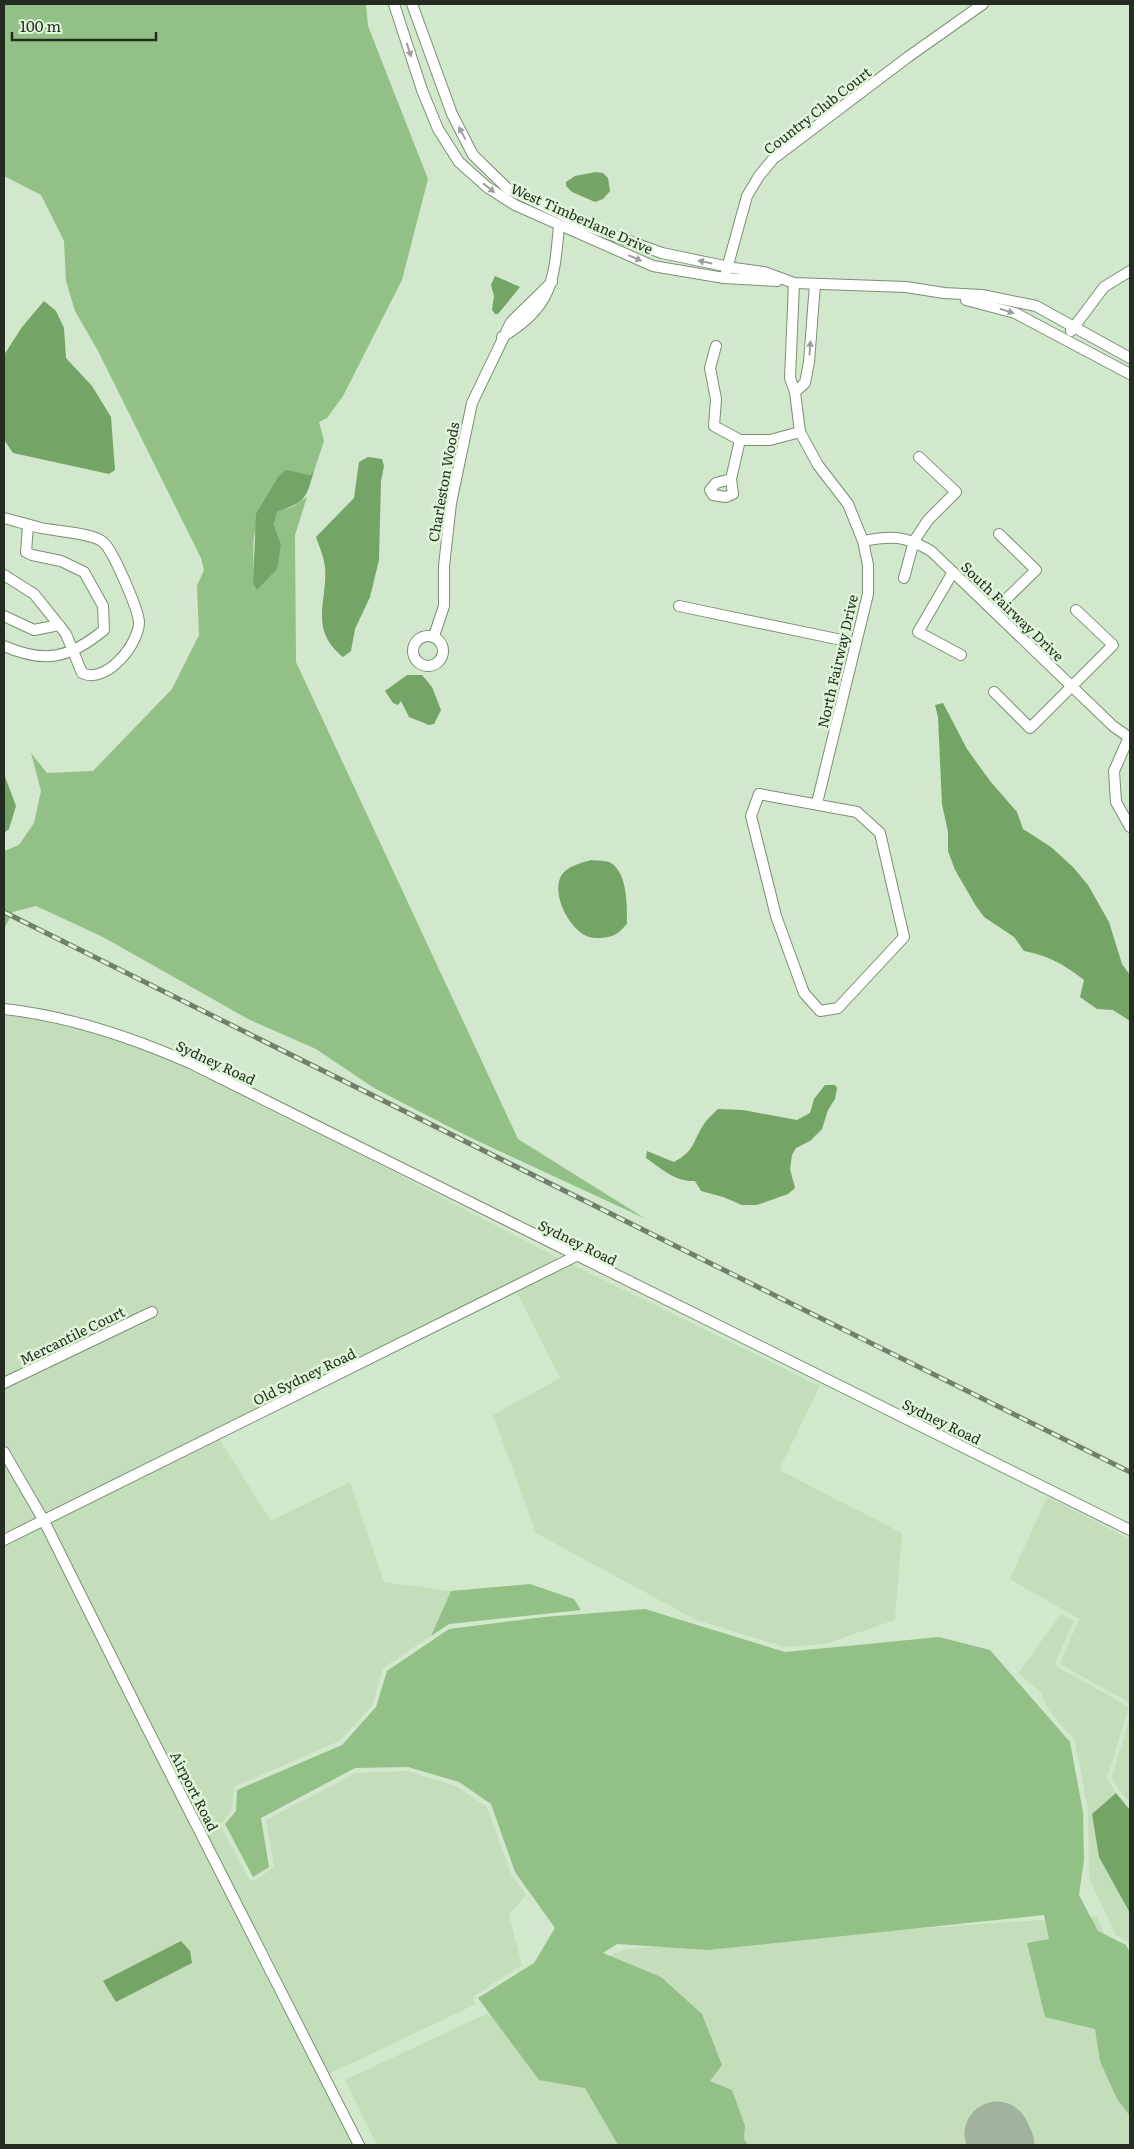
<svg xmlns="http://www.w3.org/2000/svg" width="1134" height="2149" font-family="Literata,serif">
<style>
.built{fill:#c4debc;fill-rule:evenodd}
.green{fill:#93c086}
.water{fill:#74a466}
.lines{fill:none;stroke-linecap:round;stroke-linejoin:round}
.runway{stroke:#a1b39c;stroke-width:65}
.minor-casing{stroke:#7b8f75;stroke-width:12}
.minor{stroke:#fff;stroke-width:10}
.rail-casing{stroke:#707e6c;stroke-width:5}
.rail{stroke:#dff6d9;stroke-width:3;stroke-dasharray:9;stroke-linecap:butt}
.oneway{fill:#9da09c}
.labels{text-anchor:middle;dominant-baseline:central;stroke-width:5;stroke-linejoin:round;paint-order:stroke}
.street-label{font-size:14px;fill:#252d23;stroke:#dff6d9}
</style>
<rect width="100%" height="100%" fill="#d2e8cc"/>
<g class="built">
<path d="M4 1014 77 1028 135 1046 187 1068 355 1152 560 1259 47 1514 12 1452 4 1444V1389L159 1314 154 1305 4 1378Z"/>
<path d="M571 1264 820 1386 779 1470 902 1533 895 1620 825 1644 784 1647 696 1620 536 1533 493 1415 560 1378 517 1293 503 1299Z"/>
<path d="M224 1437 220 1440 271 1521 350 1482 384 1582 451 1591 431 1636 383 1668 372 1706 339 1741 234 1787 232 1810 220 1825 249 1879 254 1881 274 1867 266 1820 356 1773 407 1771 456 1786 487 1807 511 1874 526 1895 509 1915 522 1965 474 1996 473 2000 476 2004 329 2074 146 1714 51 1523Z"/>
<path d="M4 1461 37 1519 4 1534Z"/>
<path d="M1047 1497 1130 1539V1703L1060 1664 1079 1619 1010 1579Z"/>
<path d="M41 1528 136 1719 353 2145H4V1545ZM192 1963 116 2002 103 1981Z"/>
<path d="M1061 1614 1074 1621 1055 1662 1056 1666 1129 1707 1107 1778 1116 1793 1092 1814 1099 1857 1130 1913V1943L1116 1935 1089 1878 1088 1811 1075 1741 1047 1708 1042 1693 1018 1673Z"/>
<path d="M1130 1718V1803L1111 1779Z"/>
<path d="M1097 1916 1130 1999V2145H377L345 2080 625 1949Z"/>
</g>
<g class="green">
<path d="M4 4H366L368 26 428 179 402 280 343 396 327 418 319 422 324 441 314 471 310 475 286 471C274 480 256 521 254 537 252 553 255 568 253 584L257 590 281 544 274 525 277 512 294 506 307 497 295 535 296 662 518 1139 646 1219 465 1135 374 1088 316 1049 248 1019 103 937 36 906 13 912 4 929V851L19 845 34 823 41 791 31 753 47 773 93 771 172 689 199 635 197 586 204 570 201 558 98 351 75 311 66 281 64 241 41 195 4 176Z"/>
<path d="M530 1584 574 1599 581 1610 449 1624 431 1636 451 1591Z"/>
<path d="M645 1609 785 1652 939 1637 990 1650 1070 1742 1083 1812 1084 1860 1079 1895 1098 1931 1126 1945 1130 1953V2116L1117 2099 1100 2061 1095 2029 1045 2017 1027 1943 1049 1939 1044 1915 708 1950 617 1944 603 1953 661 1977 702 2014 722 2065 710 2081 732 2090 745 2126 744 2139 748 2145H618L585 2088 539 2080 478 1998 534 1963 555 1928 515 1872 491 1804 459 1782 408 1767 355 1768 261 1818 269 1867 253 1877 225 1824 236 1811 237 1790 342 1745 376 1707 387 1671 449 1629 544 1617Z"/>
</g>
<g class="water">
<path d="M596 172 603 173 608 178 610 191 603 199 595 202 572 192 566 186V182L575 176Z"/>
<path d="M495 276 520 287 498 314H495L492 310 494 296 491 285Z"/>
<path d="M44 301 56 311 64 328 66 358 92 386 111 417 115 470 109 474 13 453 4 440V355L22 327Z"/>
<path d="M368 457 382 459 384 466 381 481 379 560 370 597 355 629 351 651 343 657C308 629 328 601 325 567 324 557 319 546 316 537L354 498 359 462Z"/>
<path d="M286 470 310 475 314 471C305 501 306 501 277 512L274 525 281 544 277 569 257 590 253 584 256 514 278 477Z"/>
<path d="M407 675H422L432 687 441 710 434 724 429 725 409 717 401 701 398 705 393 703 385 691Z"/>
<path d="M943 703 967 749 990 781 1017 812 1023 829 1051 847 1073 867 1088 885 1109 922 1122 964 1130 975V1021L1113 1010 1097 1009 1080 997 1084 980C1063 964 1050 956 1024 951L1014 937 984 917 976 906 955 870 948 851V832L942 804 938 717 935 705Z"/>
<path d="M4 774 16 806 9 829 4 833Z"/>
<path d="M591 860C597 861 606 860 611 863 628 874 627 907 627 924 623 928 618 934 612 936 606 938 596 939 589 937 570 931 551 895 561 876 567 866 581 863 591 860Z"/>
<path d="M825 1085H835L837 1088 835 1099 828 1110 822 1129 810 1141 796 1148 792 1155 790 1169 795 1188 788 1194 757 1205H742L723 1197 701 1191 695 1181C675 1182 662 1169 646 1158L647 1151 674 1162C696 1150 692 1142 704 1124 707 1119 713 1114 718 1109L743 1110 797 1120 810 1113 814 1099Z"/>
<path d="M1116 1793 1130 1810V1913L1099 1857 1092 1814Z"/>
<path d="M181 1941 190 1951 192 1963 116 2002 103 1981Z"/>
</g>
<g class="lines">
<path class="runway" d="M997 2134 1002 2145"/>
<defs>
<g id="minor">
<path d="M394 4 422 90 438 129 459 162 487 187 515 205 653 266 724 278 777 281"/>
<path d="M412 4 452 114 473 155 508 189 584 225 662 253 734 268 764 272 794 283 906 287 944 293 982 295 1036 306 1130 358"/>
<path d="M726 272 747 196 759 176 773 159 908 57 983 4"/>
<path d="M794 283 790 378 795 392 800 432 818 465 848 504 863 541 868 565V594L817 803"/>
<path d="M966 300 1015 313 1130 374"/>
<path d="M1071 331 1104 287 1130 271"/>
<path d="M502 337C553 307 554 280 559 226"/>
<path d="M716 346 710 368 716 399 714 426 740 440H770L800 432"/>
<path d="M795 392 805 383 809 362 815 284"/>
<path d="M731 479 733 494 726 497 713 495 710 490 716 483 731 479 740 440"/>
<path d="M4 518C16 521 28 525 41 528 55 531 93 533 103 542 113 550 138 609 139 622 139 644 106 685 82 673L66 634 59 625 34 594 4 575"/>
<path d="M863 541C893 535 905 536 931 551L1113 726 1130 738"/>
<path d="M953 572 918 632 961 655"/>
<path d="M904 578 914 541 928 520 956 492 919 457"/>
<path d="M679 606 856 643"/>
<path d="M994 611 1036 570 999 534"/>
<path d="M4 616 34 630 59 625"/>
<circle cx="428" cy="651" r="15"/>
<path d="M434 636 444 606V566L451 503 472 403 511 322 552 282"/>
<path d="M4 646C45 664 70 658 104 630L103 606 84 572 61 561 32 555 26 552 28 525"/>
<path d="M994 692 1030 728 1113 645 1076 610"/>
<path d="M1129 737 1114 771 1116 802 1130 827"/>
<path d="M759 794 857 812 880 833 904 937 838 1008 820 1011 804 993 776 916 751 816Z"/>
<path d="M4 1009C69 1016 131 1037 190 1063L1130 1530"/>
<path d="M4 1383 152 1312"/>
<path d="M4 1452 44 1521 141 1716 359 2145"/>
<path d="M4 1540 576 1256"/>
</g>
</defs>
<use href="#minor" class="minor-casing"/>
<use href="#minor" class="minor"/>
<defs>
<path id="rail" d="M4 912 1130 1472"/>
</defs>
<use href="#rail" class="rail-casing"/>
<use href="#rail" class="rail"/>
</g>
<defs><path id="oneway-solid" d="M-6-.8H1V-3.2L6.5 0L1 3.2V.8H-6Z" transform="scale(1.25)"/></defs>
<g class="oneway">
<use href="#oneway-solid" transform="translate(409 50) rotate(72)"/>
<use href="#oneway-solid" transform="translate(462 133) rotate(-118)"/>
<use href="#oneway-solid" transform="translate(489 188) rotate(38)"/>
<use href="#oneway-solid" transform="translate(635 258) rotate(23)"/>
<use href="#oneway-solid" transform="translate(705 262) rotate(-168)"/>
<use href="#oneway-solid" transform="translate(1007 311) rotate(17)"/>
<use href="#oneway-solid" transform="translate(810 348) rotate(-86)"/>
</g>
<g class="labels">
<g class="street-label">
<text transform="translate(817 110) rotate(-38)">Country Club Court</text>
<text transform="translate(582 218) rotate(24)">West Timberlane Drive</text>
<text transform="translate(443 482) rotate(-80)">Charleston Woods</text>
<text transform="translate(1013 611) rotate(44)">South Fairway Drive</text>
<text transform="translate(837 661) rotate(-77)">North Fairway Drive</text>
<text transform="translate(216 1062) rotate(25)">Sydney Road</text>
<text transform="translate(578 1242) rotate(26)">Sydney Road</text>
<text transform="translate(72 1335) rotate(-26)">Mercantile Court</text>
<text transform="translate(304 1376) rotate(-26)">Old Sydney Road</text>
<text transform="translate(942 1421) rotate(26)">Sydney Road</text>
<text transform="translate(195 1791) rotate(63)">Airport Road</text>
</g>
</g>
<rect width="1134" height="2149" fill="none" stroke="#252d23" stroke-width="10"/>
<path d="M12 32v8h144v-8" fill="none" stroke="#252d23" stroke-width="2.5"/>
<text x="20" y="32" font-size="15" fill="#252d23" stroke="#dff6d9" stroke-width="4" paint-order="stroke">100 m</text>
</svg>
